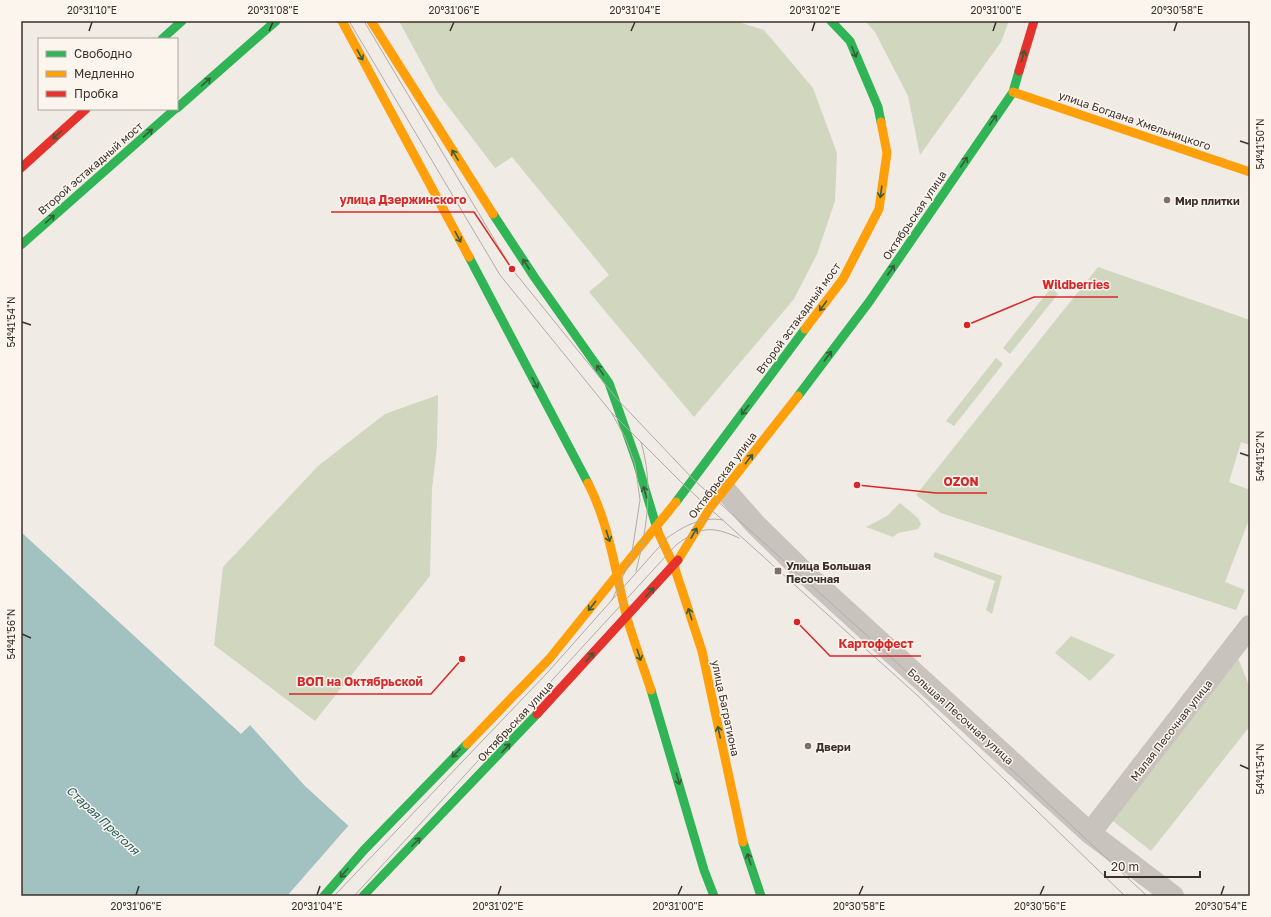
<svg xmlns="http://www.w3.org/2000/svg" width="1271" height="917" font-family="'Golos Text',sans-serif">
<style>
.green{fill:#d1d6bf}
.water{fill:#a1c2c1}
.pier{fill:#f0ebe5}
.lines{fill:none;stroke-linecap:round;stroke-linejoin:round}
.street{stroke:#c9c3be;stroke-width:22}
.fast{stroke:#30b455;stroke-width:9}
.slow{stroke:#ff9f0a;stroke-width:9}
.jam{stroke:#e5322d;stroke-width:9}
.tram{stroke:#b1aca8;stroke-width:1}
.oneway{stroke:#375e3a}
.ticks{fill:none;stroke:#3b302b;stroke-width:1.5}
.poi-dot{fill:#7a716c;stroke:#fbf5ee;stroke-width:1.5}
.labels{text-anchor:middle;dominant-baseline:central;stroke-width:3;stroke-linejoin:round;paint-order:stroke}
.street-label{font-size:11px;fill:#3b302b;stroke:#fbf5ee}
.poi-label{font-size:11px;font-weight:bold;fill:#3b302b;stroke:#fbf5ee;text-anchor:start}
.water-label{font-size:12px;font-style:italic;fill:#1f5a5e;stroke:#fbf5ee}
.leader{fill:none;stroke:#d62828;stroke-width:1.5}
.callout-dot{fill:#d62828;stroke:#fbf5ee;stroke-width:1.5}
.callout-label{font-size:12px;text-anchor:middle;font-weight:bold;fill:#d62828;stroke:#fbf5ee;stroke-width:3;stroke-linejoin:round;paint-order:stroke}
.neatline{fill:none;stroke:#3b302b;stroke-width:1.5}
.ticks-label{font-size:10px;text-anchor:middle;fill:#3b302b}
</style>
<rect width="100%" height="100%" fill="#f0ebe5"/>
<g class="green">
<path d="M399 21H735L764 30 813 88 837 153 835 201 817 254 794 299 694 417 589 292 609 275 512 157 495 168 438 93Z"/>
<path d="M865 21H1009L1001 42 920 155 908 96 875 32Z"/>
<path d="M1098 267 1250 320V445L1241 442 1229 482 1250 490V517L1225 582 1245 590 1236 610 941 513 916 495Z"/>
<path d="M1051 288 1058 294 1010 354 1003 348Z"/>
<path d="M996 358 1003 364 954 426 946 421Z"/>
<path d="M438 395 437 446 432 489 430 576 315 721 214 645 223 567 318 466 385 414Z"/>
<path d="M900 503 918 518 921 524 918 529 898 533 893 537 866 527 887 516Z"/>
<path d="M935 552 1002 576 992 614 986 610 995 581 933 557Z"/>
<path d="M1071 636 1115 655 1090 681 1055 653Z"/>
<path d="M1238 658 1250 688V726L1151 851 1113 821Z"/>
</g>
<path class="water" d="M21 532 241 734 250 725 305 786 425 896H21Z"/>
<path class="pier" d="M349 825 426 895 427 896H287Z"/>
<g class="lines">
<g class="street">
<path d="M725 490 755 524 807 575 1050 797 1090 833 1173 896"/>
<path d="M1090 833 1250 626"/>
</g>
<g class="fast">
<path d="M831 21 850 41 878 107 881 122"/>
<path d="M162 39 182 21"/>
<path d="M177 108 276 21"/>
<path d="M493 214 535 278 609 383 637 462 658 532"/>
<path d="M21 245 175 109"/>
<path d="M469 257 588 483"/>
<path d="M798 396 869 302 1013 92 1019 71"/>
<path d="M676 502 805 329"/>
<path d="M651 690 704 870 714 896"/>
<path d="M743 842 761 896"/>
<path d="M324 896 364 850 467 744"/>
<path d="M363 896 537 714"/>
</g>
<g class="slow">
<path d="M342 21 469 257"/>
<path d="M371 21 493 214"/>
<path d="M1013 92 1250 172"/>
<path d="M805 329 843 279 879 209 887 153 881 122"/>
<path d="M588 483C610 526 615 572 627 618 634 642 643 666 651 690"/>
<path d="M658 532 674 566 702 651 743 842"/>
<path d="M678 560 710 508 798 396"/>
<path d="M467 744 550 658 676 502"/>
</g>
<g class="jam">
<path d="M1019 71 1034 21"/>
<path d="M21 168 86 109"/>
<path d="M537 714 678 560"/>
</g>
<g class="tram">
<path d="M349 21 500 275 611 412 625 437 635 464 640 500 631 559 612 600"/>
<path d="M364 21 512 269 618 400 693 479 893 659 1147 896"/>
<path d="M611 412 686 487 918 696 1125 896"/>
<path d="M636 571C647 528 654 486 641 442"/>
<path d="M334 896 548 672 667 538C684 526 702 516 723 520"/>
<path d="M354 896 676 545C700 527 711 525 739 538"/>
</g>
</g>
<defs><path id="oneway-shaft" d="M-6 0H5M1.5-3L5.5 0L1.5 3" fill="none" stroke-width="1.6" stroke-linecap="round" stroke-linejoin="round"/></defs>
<g class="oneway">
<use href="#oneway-shaft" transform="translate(854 52) rotate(67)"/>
<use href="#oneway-shaft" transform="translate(360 55) rotate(62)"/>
<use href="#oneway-shaft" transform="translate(1023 56) rotate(-74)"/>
<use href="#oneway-shaft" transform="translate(206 82) rotate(-41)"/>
<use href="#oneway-shaft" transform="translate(993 120) rotate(-55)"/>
<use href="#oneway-shaft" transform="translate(148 133) rotate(-41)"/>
<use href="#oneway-shaft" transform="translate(57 135) rotate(138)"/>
<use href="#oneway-shaft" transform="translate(455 155) rotate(-122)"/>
<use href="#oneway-shaft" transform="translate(964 162) rotate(-56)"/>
<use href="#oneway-shaft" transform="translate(881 192) rotate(98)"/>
<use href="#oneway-shaft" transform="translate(50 219) rotate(-41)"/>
<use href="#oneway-shaft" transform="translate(458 237) rotate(62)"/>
<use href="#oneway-shaft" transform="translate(526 264) rotate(-123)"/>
<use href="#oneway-shaft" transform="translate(891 270) rotate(-56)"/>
<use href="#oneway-shaft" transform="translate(823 306) rotate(126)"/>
<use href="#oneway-shaft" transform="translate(828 356) rotate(-53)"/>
<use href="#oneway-shaft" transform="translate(600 370) rotate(-125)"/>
<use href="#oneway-shaft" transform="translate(535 383) rotate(62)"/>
<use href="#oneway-shaft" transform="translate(745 410) rotate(128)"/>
<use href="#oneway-shaft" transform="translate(749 459) rotate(-52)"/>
<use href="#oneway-shaft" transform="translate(645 492) rotate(-106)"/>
<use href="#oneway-shaft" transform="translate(694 533) rotate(-60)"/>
<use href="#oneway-shaft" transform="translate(608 536) rotate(72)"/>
<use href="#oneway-shaft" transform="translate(650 592) rotate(-48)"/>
<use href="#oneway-shaft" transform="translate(592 606) rotate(129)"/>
<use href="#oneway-shaft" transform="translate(690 614) rotate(-108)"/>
<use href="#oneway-shaft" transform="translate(639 655) rotate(72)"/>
<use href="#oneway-shaft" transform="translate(590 657) rotate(-47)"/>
<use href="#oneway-shaft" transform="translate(719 732) rotate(-102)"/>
<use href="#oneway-shaft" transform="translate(506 748) rotate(-47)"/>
<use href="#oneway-shaft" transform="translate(456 753) rotate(134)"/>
<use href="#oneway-shaft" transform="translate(678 779) rotate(74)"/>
<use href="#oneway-shaft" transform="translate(416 842) rotate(-45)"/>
<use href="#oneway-shaft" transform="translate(749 859) rotate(-108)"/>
<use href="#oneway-shaft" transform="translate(344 873) rotate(131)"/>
</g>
<path class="ticks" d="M89 31 92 22M269 31 273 22M450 31 454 22M631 31 635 22M812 31 815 22M993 31 996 22M1174 31 1177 22M1240 141 1249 144M22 322 31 325M1240 453 1249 456M22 634 31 638M1240 765 1249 769M136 895 139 886M317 895 320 886M498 895 501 886M678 895 682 886M859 895 863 886M1040 895 1044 886M1221 895 1224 886"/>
<g class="poi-dot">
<circle cx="1167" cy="200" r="4"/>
<rect x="774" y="567" width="8" height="8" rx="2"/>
<circle cx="808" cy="746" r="4"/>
</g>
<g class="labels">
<g class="street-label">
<text transform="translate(1135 120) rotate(19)">улица Богдана Хмельницкого</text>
<text transform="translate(90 168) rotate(-41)">Второй эстакадный мост</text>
<text transform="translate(914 215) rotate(-56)">Октябрьская улица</text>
<text transform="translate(798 318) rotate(-54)">Второй эстакадный мост</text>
<text transform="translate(722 475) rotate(-53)">Октябрьская улица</text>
<text transform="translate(726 708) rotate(78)">улица Багратиона</text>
<text transform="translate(961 716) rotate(42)">Большая Песочная улица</text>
<text transform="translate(515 721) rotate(-47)">Октябрьская улица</text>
<text transform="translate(1171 730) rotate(-52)">Малая Песочная улица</text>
</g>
<g class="poi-label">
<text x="1175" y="200">Мир плитки</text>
<text x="786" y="565">Улица Большая<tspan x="786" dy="13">Песочная</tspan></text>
<text x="816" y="746">Двери</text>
</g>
<g class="water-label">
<text transform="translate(103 820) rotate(43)">Старая Преголя</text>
</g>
</g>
<path class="leader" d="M512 269L474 212H331M967 325L1034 297H1118M857 485L936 493H987M797 622L830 656H921M462 659L431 694H289"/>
<g class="callout-dot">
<circle cx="512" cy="269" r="4"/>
<circle cx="967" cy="325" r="4"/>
<circle cx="857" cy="485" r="4"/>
<circle cx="797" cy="622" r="4"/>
<circle cx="462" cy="659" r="4"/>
</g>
<g class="callout-label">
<text x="403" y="204">улица Дзержинского</text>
<text x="1076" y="289">Wildberries</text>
<text x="961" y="486">OZON</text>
<text x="876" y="648">Картоффест</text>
<text x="360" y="686">ВОП на Октябрьской</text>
</g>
<rect width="1271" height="917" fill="none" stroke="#fbf5ee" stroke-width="44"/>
<rect x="38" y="38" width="140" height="72" fill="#fbf5ee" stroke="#aea6a0"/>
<rect x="46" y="51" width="20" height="6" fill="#30b455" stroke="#aea6a0"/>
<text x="74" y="58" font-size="12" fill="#3b302b">Свободно</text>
<rect x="46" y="71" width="20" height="6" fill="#ff9f0a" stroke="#aea6a0"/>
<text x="74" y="78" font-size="12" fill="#3b302b">Медленно</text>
<rect x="46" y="91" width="20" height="6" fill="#e5322d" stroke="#aea6a0"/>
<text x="74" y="98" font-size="12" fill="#3b302b">Пробка</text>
<path d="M1105 871v6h95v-6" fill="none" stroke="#3b302b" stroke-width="2"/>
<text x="1111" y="871" font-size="12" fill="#3b302b" stroke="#fbf5ee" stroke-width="3" paint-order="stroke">20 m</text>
<rect x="22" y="22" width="1227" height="873" class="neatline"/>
<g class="ticks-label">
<text x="92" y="14">20°31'10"E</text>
<text x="273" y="14">20°31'08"E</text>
<text x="454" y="14">20°31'06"E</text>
<text x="635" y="14">20°31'04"E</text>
<text x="815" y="14">20°31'02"E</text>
<text x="996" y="14">20°31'00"E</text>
<text x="1177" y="14">20°30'58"E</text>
<text transform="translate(1260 144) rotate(-90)" y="4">54°41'50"N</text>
<text transform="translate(11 322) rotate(-90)" y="4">54°41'54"N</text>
<text transform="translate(1260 456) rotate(-90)" y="4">54°41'52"N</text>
<text transform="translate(11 634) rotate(-90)" y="4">54°41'56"N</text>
<text transform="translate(1260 769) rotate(-90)" y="4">54°41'54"N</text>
<text x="136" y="910">20°31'06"E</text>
<text x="317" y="910">20°31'04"E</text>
<text x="498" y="910">20°31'02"E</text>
<text x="678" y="910">20°31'00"E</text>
<text x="859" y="910">20°30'58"E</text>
<text x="1040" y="910">20°30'56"E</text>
<text x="1221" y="910">20°30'54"E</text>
</g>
</svg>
